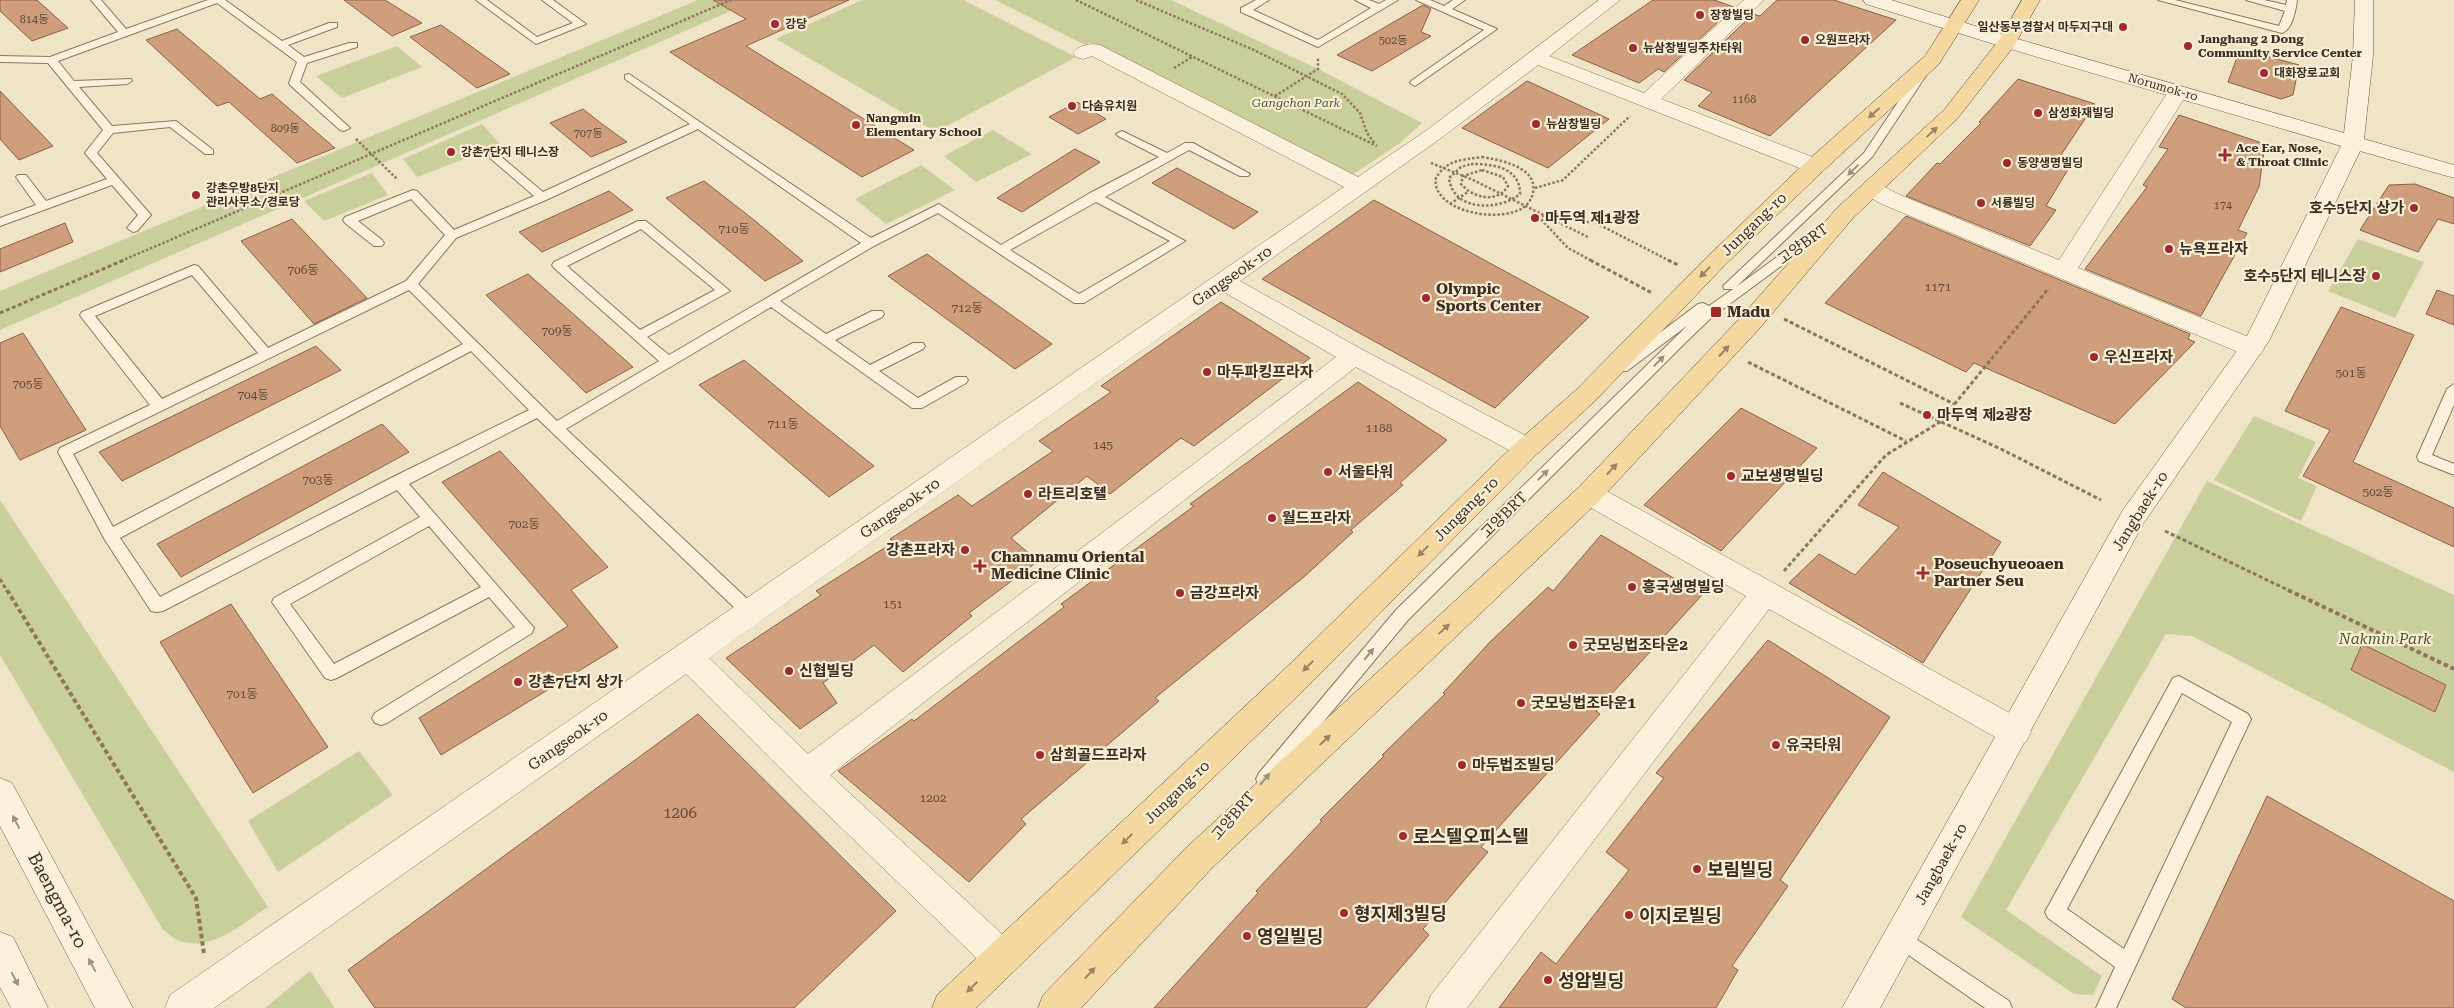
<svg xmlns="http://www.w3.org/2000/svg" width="2454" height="1008" font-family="'Roboto Serif','Noto Sans KR',serif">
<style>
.green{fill:#c9cf9b}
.building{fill:#cf9f7d;stroke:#8d5f41}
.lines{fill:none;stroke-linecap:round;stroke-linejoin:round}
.lane-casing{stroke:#8d765c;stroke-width:2}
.street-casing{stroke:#8d765c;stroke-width:1}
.secondary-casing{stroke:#6f573f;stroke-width:1}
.primary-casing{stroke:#5b4430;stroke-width:1}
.path-far2{stroke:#8d765c;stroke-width:2.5;stroke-dasharray:2.5 2;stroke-linecap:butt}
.path-far1{stroke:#8d765c;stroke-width:3;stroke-dasharray:4 2.5;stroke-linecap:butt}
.path{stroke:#8d765c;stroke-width:4;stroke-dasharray:4.5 3;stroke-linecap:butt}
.lane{fill:#faf1dc;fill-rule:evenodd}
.street{fill:#faf1dc;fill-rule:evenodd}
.secondary{fill:#faf1dc;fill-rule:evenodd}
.primary{fill:#f3d9a0;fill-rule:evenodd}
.oneway{fill:#988460}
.oneway2{fill:#9c907e}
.poi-dot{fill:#9e2a2b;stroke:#f7eed8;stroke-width:2}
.labels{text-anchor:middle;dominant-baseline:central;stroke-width:4.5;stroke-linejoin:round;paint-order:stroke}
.far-number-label{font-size:11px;fill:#624a37}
.far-poi-label{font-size:12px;font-weight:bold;fill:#3d2e20;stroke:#f7eed8;text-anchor:start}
.far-street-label{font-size:12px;fill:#3d2e20;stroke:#f7eed8}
.far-park-label{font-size:12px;font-style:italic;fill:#4d5a26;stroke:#f7eed8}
.number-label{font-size:12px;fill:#624a37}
.poi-label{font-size:15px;font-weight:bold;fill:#3d2e20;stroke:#f7eed8;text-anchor:start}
.street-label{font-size:15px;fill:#3d2e20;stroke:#f7eed8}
.park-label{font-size:15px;font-style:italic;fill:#4d5a26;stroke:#f7eed8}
.near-number-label{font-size:15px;fill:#624a37}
.near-poi-label{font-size:18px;font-weight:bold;fill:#3d2e20;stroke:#f7eed8;text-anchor:start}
.near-street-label{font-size:18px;fill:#3d2e20;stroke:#f7eed8}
</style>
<rect width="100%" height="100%" fill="#f0e4c8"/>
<g class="green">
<path d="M698 0H756L0 330V291Z"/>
<path d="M862 0H963L1076 57 936 132 776 39Z"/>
<path d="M995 0H1171L1318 69 1422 123 1400 143 1352 175 1108 53 1089 43 1085 45Z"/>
<path d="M397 46 422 67 342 98 316 76Z"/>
<path d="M482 124 501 145 417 177 403 159Z"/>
<path d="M993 130 1032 154 976 182 944 156Z"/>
<path d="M921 165 955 190 886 224 855 199Z"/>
<path d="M372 173 388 195 324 221 304 201Z"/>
<path d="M2358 239 2424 262 2395 318 2328 291Z"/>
<path d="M2254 416 2316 442 2298 478 2317 486 2301 521 2214 480Z"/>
<path d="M2207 481 2454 595V772L2192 636 2166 634 2006 910 2102 976 2093 995 2074 994 1961 917Z"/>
<path d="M0 500 268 907C243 923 214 950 183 942 176 941 169 934 163 930L0 655Z"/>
<path d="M359 751 393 795 278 872 248 821Z"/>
<path d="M310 971 335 1008H265Z"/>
</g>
<g class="building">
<path d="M0 0H37L68 28 32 41 0 11Z"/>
<path d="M344 0H385L422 23 392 36Z"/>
<path d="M713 0H849L746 46 914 150 862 177 670 52 746 19Z"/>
<path d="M1653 0H1714L1734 7 1664 72 1658 69 1639 83 1572 55Z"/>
<path d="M1777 0H1834L1896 20 1770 136 1698 106 1712 92 1684 80 1753 14 1760 16Z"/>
<path d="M1423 5 1431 9 1421 32 1431 36 1372 71 1337 55Z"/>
<path d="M441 25 510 74 477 88 410 37Z"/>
<path d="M177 29 260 99 272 94 335 148 297 163 229 102 217 106 146 40Z"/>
<path d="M2240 49 2299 65 2293 95 2281 99 2228 82Z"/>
<path d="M2018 79 2095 104 2057 161 2070 166 2046 206 2056 210 2030 246 1906 196 1937 163 1940 164 1981 123 1979 122Z"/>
<path d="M1527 81 1536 85 1609 119 1548 168 1462 128Z"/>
<path d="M0 91 53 146 19 160 0 139Z"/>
<path d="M1077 102 1106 119 1078 134 1049 117Z"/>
<path d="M583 109 602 124 627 142 591 157 550 123Z"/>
<path d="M2179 115 2265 144 2259 187 2238 230 2247 233 2201 316 2085 269 2147 187 2143 185 2168 149 2159 147Z"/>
<path d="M1075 149 1100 162 1022 212 997 198Z"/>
<path d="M1177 168 1258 212 1234 229 1152 183Z"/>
<path d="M704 181 754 220 803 261 765 281 666 198Z"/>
<path d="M2415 184 2454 198V224L2438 219 2418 252 2360 230 2389 185Z"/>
<path d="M609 191 633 210 542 252 519 232Z"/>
<path d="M1374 200 1589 317 1495 408 1262 279Z"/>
<path d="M1906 216 2190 334 2188 339 2195 342 2115 424 1974 363 1966 372 1825 303Z"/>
<path d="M292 219 367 298 314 324 241 241Z"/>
<path d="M65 223 73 242 0 272V249Z"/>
<path d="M927 254 986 297 1052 344 1015 369 888 276Z"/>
<path d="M528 274 579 319 633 367 586 393 486 295Z"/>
<path d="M2437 290 2454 296V325L2426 314Z"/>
<path d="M1221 302 1310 358 1194 446 1181 438 1110 494 1087 476 1011 538 1038 561 969 613 972 616 903 672 874 645 823 683 837 703 800 729 726 658 821 595 816 591 894 542 890 539 958 495 972 506 1053 451 1039 441 1111 392 1101 386Z"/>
<path d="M2341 307 2414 335 2353 462 2454 508V547L2303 476 2330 430 2285 411Z"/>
<path d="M23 333 86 430 20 460 0 426V343Z"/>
<path d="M316 346 341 370 122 481 99 452Z"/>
<path d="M744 360 804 410 874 466 829 497 699 385Z"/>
<path d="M1358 382 1447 440 1400 483 1403 485 1351 530 1353 532 1305 576 1155 698 1159 701 1021 819 1026 824 969 882 838 771 912 719 914 721 1064 607 1061 604 1194 506 1190 504Z"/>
<path d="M1741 408 1817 448 1721 551 1644 505Z"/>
<path d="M382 424 409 452 181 577 157 544Z"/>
<path d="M500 451 608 567 571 590 618 647 441 755 419 718 568 626 442 482Z"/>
<path d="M1883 472 2001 542 1923 663 1789 583 1819 554 1855 575 1899 527 1858 505Z"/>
<path d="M1601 535 1702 595 1596 711 1600 714 1481 847 1488 852 1423 929 1429 935 1366 1008H1154L1258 893 1256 891 1322 821 1320 820 1384 756 1382 755 1445 694 1443 693 1490 642 1548 587 1553 591Z"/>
<path d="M231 604 328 747 253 793 160 642Z"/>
<path d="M1768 640 1890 717 1780 880 1788 886 1732 966 1738 970 1716 1008H1499L1541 952 1556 964 1629 870 1606 852 1664 778 1656 773Z"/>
<path d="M2362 644 2446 685 2435 712 2351 670Z"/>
<path d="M698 714 896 911 794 1008H375L348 970Z"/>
<path d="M2267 796 2454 901V1008H2186L2172 999Z"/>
</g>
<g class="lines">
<defs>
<g id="lane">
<path d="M91 0H101L126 29 208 0H225L282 41 329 23H337V27L288 45 304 57 349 43H357V47L307 63 300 82 350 128 344 131 340 130 290 85 289 83 297 62 217 3 58 61 74 81 131 79 132 81 127 84 79 87 112 126 176 121 213 150V154H205L170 127 113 133 97 153 151 215 137 231 133 232 127 228 138 215 112 185 0 226V218L36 205 16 177 18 175H26L46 201 107 179 85 153 103 130 48 63 0 62V56L50 57 118 32Z"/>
<path d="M476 0H487L537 37 573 23 542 0H553L586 24 536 44Z"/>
<path d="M1256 0H1269L1253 10 1318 40 1371 8 1355 0H1369L1379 4 1386 0H1398L1318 47 1241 12V8Z"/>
<path d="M1416 0H1430L1444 6 1453 0H1465L1452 9 1497 29 1415 86 1410 83 1411 81 1484 30Z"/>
<path d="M2158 0H2175L2279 26 2285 11 2246 0H2264L2286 5 2287 0H2297C2296 10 2292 30 2282 33Z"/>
<path d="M1924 68 1929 71 1872 157 1736 287 1822 224H1830L1832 227 1830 230 1712 317 1684 344 1408 620 1271 785 1265 787 1259 785 1256 779 1259 773 1396 610 1688 325 1627 371H1617L1615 368 1617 365 1698 304 1703 303 1709 306 1733 289H1724L1723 286 1864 153 1920 69Z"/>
<path d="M629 74 871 238 939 204 1001 245 1090 193 1159 157 1118 136 1116 134 1122 131 1167 153 1185 143H1193L1250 174 1248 176H1240L1189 150 1105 197 1185 241 1084 303H1074L938 213 874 246 780 301 826 334 872 311H882L884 314 882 317 835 340 870 365 913 343H923L925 346 923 349 879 371 918 398 956 377H966L968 380 966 383 922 408H912L771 307 566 429 756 607 758 612 756 617 750 618 744 617 537 418 409 484 534 628 532 633 387 723 381 725 375 723 372 718 375 713 515 627 489 597 337 678 331 680 325 678 272 602 274 598 420 517 397 490 163 611 157 612 151 611 105 540 58 452 60 448 150 405 82 318 80 315 82 312 194 265 198 266 268 348 406 281 445 235 411 199 358 221 382 240 384 243 382 246H374L345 223 343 220 345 217 413 190 417 191 454 230 534 196 490 158V154H498L543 192 690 124 625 79V75ZM698 129 861 243 669 355 647 337 730 291 646 221H638L554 262 552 265 554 268 659 361 557 421 418 284 456 238 546 200ZM1096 202 1170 241 1079 294 1010 250ZM641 229 715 290 640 330 567 266ZM192 275 258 353 162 399 95 316ZM409 290 463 344 113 527 73 454ZM471 351 529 410 393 477 160 597 120 538ZM429 526 481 587 334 664 290 604Z"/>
<path d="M2454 384V405L2432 455 2454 464V475L2419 461 2417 457 2447 389Z"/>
<path d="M2179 676 2248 714 2251 719 2116 1008H2096L2115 967 2048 918 2045 912 2173 678ZM2182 693 2232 722 2124 949 2067 909Z"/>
<path d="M1901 929 2009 1001 2012 1008H1985L1894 945 1891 938 1894 931Z"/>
</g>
<g id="street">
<path d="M1599 0H1620L1549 56 1644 93 1744 0H1764L1661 99 1823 161 1826 166 1823 171 1815 172 1807 171 1538 65 1441 138 1240 281 1363 350 1536 441 1540 448 1536 455 1527 457 1518 455 1356 367 830 775 1015 946 1020 958 1015 970 1002 975 989 970 796 784 686 674 214 1008H165L170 995 1344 187 1092 56 1083 59 1076 57 1073 53C1079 45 1091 43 1100 45L1358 177 1427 130ZM1224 292 1336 357 808 754 709 658Z"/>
<path d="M2178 86 2185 88 2188 92 2078 268 2261 342 2264 348 2261 354 2252 356 2243 354 1884 205 1863 194 1860 189 1863 184C1877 181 1888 189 1900 195L2059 260 2168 92 2171 88Z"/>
<path d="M1589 484 1599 487 2026 722 2031 732 2026 742 2015 746 2004 742 1769 609 1467 1008H1426L1431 995 1746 596 1579 501 1575 494 1579 487Z"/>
</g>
<g id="secondary">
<path d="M1863 0H1891L2014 38 2344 133 2353 56 2355 0H2373V56L2364 139 2454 165V178L2360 151 2269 341 2143 524 1880 1008H1842L2123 510 2246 338 2341 146 2000 46 1866 4Z"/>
<path d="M0 778 12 783 133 1008H95L0 826Z"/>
<path d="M0 932 13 937 48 1008H11L0 987Z"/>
</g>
<g id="primary">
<path d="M1961 0H1979L1939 64 1823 171 1724 266 1594 402 1536 455 1312 682 976 1008H932L937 995 1290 664 1518 441 1576 390 1708 256 1807 161 1925 56Z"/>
<path d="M2022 0H2040L2014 46 1958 118 1853 218 1759 329 1599 501 1212 868 1081 1008H1038L1043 995 1188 846 1579 487 1741 317 1837 208 1944 110 1999 40Z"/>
</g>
</defs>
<use href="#lane" class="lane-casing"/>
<use href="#street" class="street-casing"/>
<use href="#secondary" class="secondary-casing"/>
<use href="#primary" class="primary-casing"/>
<g class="path-far2">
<path d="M1076 0 1377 146"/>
<path d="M1136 0 1254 50 1342 94 1360 113 1367 133 1375 144"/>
<path d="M1174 68 1192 57"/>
<path d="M1275 96 1318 69V58"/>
<path d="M356 139 398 180"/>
<path d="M1482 157C1500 160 1538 167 1533 192 1532 199 1528 204 1523 208 1502 221 1451 215 1438 191 1436 188 1436 184 1435 180 1445 160 1461 160 1482 157Z"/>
<path d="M1431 163 1471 179 1588 237"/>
<path d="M1471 164C1493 164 1520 167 1520 194 1499 211 1453 212 1449 178L1461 167Z"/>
<path d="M1482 170 1503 177 1508 186C1497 204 1473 198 1461 184L1463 176Z"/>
<path d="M1535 188 1563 180 1630 116"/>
<path d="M1450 204 1468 192"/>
<path d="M1538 216 1568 248 1592 261"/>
<path d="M1542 216 1596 223 1670 261"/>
<path d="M121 261 731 0"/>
</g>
<g class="path-far1">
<path d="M1590 260 1652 293"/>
<path d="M1668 260 1678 265"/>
<path d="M0 313 124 260"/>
<path d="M1784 319 1954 404"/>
<path d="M1748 362 1906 441"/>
<path d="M1900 403 2001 449 2101 500"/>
<path d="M2165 531 2290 591"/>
<path d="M1784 571 1886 455 1940 422 2049 288"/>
<path d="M0 579 7 591"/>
</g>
<g class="path">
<path d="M7 590 196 898 204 954"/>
<path d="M2288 590 2454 669"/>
</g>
<use href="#lane" class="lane"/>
<use href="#street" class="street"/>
<use href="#secondary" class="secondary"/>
<use href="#primary" class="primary"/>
</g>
<defs><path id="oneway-solid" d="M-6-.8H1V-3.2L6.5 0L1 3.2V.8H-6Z" transform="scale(1.25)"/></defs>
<g class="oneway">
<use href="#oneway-solid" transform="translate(1874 113) rotate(138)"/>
<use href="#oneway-solid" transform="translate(1932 132) rotate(-43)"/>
<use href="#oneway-solid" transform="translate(1705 272) rotate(134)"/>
<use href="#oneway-solid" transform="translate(1724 351) rotate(-47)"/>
<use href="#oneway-solid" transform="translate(1612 469) rotate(-47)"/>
<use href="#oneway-solid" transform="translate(1423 551) rotate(135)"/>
<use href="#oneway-solid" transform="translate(1444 629) rotate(-43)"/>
<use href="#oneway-solid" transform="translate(1308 666) rotate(135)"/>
<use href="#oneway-solid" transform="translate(1325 740) rotate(-43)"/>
<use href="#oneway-solid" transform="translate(1127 839) rotate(136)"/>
<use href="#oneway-solid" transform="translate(1090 973) rotate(-47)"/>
<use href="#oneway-solid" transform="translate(972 987) rotate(136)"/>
</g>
<g class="oneway2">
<use href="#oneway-solid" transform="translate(1853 170) rotate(136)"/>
<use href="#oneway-solid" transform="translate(1659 361) rotate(-45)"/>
<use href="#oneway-solid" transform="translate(1543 475) rotate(-45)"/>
<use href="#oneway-solid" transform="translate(1369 654) rotate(-50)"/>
<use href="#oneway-solid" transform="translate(1265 779) rotate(-50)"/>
<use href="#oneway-solid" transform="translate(16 822) rotate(-118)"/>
<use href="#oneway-solid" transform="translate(92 965) rotate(-118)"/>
<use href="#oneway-solid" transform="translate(15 979) rotate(63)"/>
</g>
<g class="poi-dot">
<circle cx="1700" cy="15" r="5"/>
<circle cx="775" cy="24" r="5"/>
<circle cx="2123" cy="27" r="5"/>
<circle cx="1805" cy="40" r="5"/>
<circle cx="2188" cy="46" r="5"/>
<circle cx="1633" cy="48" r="5"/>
<circle cx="2264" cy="73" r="5"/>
<circle cx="1072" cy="106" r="5"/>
<circle cx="2038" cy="113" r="5"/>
<circle cx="1536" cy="124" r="5"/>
<circle cx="856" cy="125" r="5"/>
<circle cx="451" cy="152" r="5"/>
<path d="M2222.5 147.5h5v5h5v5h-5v5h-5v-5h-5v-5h5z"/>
<circle cx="2007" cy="163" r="5"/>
<circle cx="196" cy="195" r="5"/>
<circle cx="1981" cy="203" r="5"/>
<circle cx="2414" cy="208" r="5"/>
<circle cx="1535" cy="218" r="5"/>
<circle cx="2169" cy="249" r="5"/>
<circle cx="2376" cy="276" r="5"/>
<circle cx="1426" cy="298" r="5"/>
<rect x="1710" y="306" width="12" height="12" rx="2.5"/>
<circle cx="2094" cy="357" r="5"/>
<circle cx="1207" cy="372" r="5"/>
<circle cx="1927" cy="415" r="5"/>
<circle cx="1328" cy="472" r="5"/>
<circle cx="1731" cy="476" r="5"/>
<circle cx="1028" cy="494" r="5"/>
<circle cx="1272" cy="518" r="5"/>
<circle cx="965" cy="550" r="5"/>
<path d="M977.5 558.5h5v5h5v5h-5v5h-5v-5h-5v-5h5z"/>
<path d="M1920.5 565.5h5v5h5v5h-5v5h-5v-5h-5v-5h5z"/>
<circle cx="1632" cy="587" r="5"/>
<circle cx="1180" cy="593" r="5"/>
<circle cx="1573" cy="645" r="5"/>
<circle cx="789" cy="671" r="5"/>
<circle cx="518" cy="682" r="5"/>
<circle cx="1521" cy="703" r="5"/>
<circle cx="1776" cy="745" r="5"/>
<circle cx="1040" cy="755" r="5"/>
<circle cx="1462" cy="765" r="5"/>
<circle cx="1403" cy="836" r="5"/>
<circle cx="1697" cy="869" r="5"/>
<circle cx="1344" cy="913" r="5"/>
<circle cx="1629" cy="915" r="5"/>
<circle cx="1247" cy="936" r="5"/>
<circle cx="1548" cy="980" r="5"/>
</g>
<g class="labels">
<g class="far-number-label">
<text x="34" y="19">814동</text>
<text x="1393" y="40">502동</text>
<text x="1744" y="99">1168</text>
<text x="285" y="128">809동</text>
<text x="588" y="133">707동</text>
<text x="2223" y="205">174</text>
</g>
<g class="far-poi-label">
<text x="1710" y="15">장항빌딩</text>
<text x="785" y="24">강당</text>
<text x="2113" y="27" text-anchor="end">일산동부경찰서 마두지구대</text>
<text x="2198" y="39">Janghang 2 Dong<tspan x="2198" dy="14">Community Service Center</tspan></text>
<text x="1815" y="40">오원프라자</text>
<text x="1643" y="48">뉴삼창빌딩주차타워</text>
<text x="2274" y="73">대화장로교회</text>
<text x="1082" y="106">다솜유치원</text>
<text x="2048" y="113">삼성화재빌딩</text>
<text x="866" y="118">Nangmin<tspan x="866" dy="14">Elementary School</tspan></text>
<text x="1546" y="124">뉴삼창빌딩</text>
<text x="2236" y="148">Ace Ear, Nose,<tspan x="2236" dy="14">&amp; Throat Clinic</tspan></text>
<text x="461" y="152">강촌7단지 테니스장</text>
<text x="2017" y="163">동양생명빌딩</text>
<text x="206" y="188">강촌우방8단지<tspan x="206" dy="14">관리사무소/경로당</tspan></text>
<text x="1991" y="203">서륭빌딩</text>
</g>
<g class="far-street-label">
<text transform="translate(2163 87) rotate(16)">Norumok-ro</text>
</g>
<g class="far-park-label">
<text x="1296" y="103">Gangchon Park</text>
</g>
<g class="number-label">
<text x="734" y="229">710동</text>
<text x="303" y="270">706동</text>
<text x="1938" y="287">1171</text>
<text x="967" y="308">712동</text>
<text x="557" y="331">709동</text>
<text x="2351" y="373">501동</text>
<text x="28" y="384">705동</text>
<text x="253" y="395">704동</text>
<text x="783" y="424">711동</text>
<text x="1379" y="428">1188</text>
<text x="1103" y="445">145</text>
<text x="318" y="480">703동</text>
<text x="2378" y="492">502동</text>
<text x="524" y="524">702동</text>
<text x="893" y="604">151</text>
<text x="242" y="694">701동</text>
<text x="933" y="798">1202</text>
</g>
<g class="poi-label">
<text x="2404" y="208" text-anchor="end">호수5단지 상가</text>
<text x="1545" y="218">마두역 제1광장</text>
<text x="2179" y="249">뉴욕프라자</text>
<text x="2366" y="276" text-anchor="end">호수5단지 테니스장</text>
<text x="1436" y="289">Olympic<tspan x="1436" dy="17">Sports Center</tspan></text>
<text x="1727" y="312">Madu</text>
<text x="2104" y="357">우신프라자</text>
<text x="1217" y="372">마두파킹프라자</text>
<text x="1937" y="415">마두역 제2광장</text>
<text x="1338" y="472">서울타워</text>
<text x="1741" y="476">교보생명빌딩</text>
<text x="1038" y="494">라트리호텔</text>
<text x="1282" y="518">월드프라자</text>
<text x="955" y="550" text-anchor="end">강촌프라자</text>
<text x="991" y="557">Chamnamu Oriental<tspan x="991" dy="17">Medicine Clinic</tspan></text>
<text x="1934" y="564">Poseuchyueoaen<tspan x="1934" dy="17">Partner Seu</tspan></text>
<text x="1642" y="587">흥국생명빌딩</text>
<text x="1190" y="593">금강프라자</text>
<text x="1583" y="645">굿모닝법조타운2</text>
<text x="799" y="671">신협빌딩</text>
<text x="528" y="682">강촌7단지 상가</text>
<text x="1531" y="703">굿모닝법조타운1</text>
<text x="1786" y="745">유국타워</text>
<text x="1050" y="755">삼희골드프라자</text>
<text x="1472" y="765">마두법조빌딩</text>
</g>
<g class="street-label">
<text transform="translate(1754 224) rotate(-44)">Jungang-ro</text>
<text transform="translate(1803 244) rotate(-36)">고양BRT</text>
<text transform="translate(1232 276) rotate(-35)">Gangseok-ro</text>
<text transform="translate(900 508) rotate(-35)">Gangseok-ro</text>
<text transform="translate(1466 509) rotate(-45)">Jungang-ro</text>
<text transform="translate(2140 511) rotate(-58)">Jangbaek-ro</text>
<text transform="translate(1504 515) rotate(-45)">고양BRT</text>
<text transform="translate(568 740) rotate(-35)">Gangseok-ro</text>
<text transform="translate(1177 792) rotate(-44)">Jungang-ro</text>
<text transform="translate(1233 816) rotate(-50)">고양BRT</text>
<text transform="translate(1941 864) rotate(-61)">Jangbaek-ro</text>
</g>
<g class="park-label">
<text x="2385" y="639">Nakmin Park</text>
</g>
<g class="near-number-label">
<text x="680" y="813">1206</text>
</g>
<g class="near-poi-label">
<text x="1413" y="836">로스텔오피스텔</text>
<text x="1707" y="869">보림빌딩</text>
<text x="1354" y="913">형지제3빌딩</text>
<text x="1639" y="915">이지로빌딩</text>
<text x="1257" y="936">영일빌딩</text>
<text x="1558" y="980">성암빌딩</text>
</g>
<g class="near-street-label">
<text transform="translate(58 900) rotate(62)">Baengma-ro</text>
</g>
</g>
</svg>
